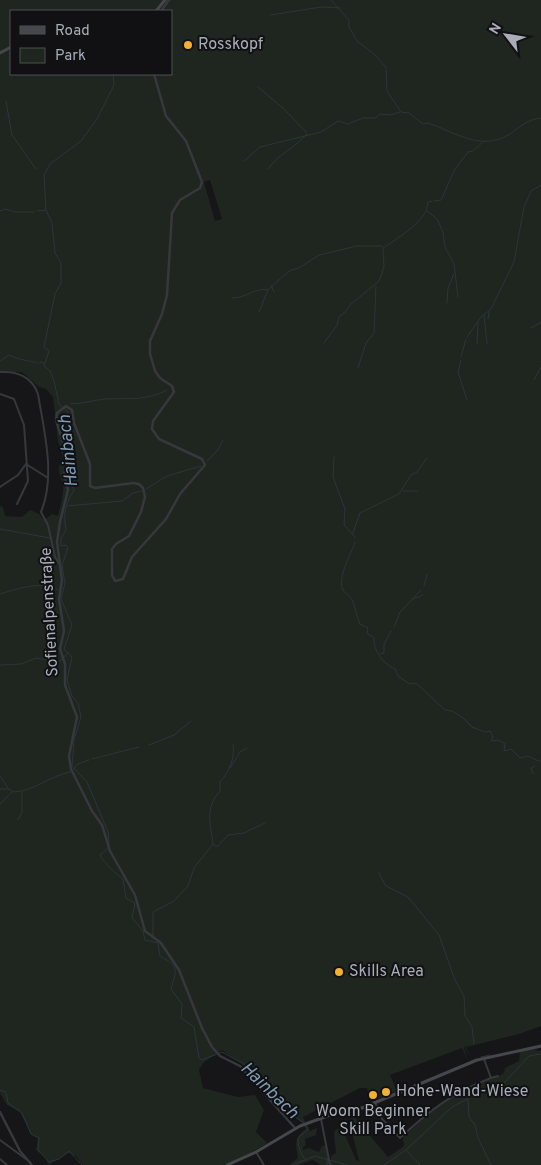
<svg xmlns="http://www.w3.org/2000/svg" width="541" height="1165" font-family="Overpass,sans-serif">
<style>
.green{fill:#1e261f;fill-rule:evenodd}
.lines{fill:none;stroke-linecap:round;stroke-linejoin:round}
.stream{stroke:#2c353c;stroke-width:1}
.minor{stroke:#37383d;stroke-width:2}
.tertiary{stroke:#37383d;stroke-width:2.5}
.secondary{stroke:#45474d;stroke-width:3}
.poi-dot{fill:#f2b134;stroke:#111113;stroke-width:2}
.labels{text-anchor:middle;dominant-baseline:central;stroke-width:4;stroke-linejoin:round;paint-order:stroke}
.poi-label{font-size:16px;fill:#a8adb8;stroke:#111113;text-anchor:start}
.street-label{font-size:16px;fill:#a8adb8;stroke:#111113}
.water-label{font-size:18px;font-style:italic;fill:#7f9bb3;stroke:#111113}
</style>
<rect width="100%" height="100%" fill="#161618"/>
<g class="green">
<path d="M0 0H541V1026L519 1034 466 1047 471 1060 476 1058 472 1061 465 1048 467 1043 464 1048 468 1061 462 1048 390 1075 397 1091 371 1101 367 1088H360L303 1117 305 1122 302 1123 266 1091 241 1063 222 1050 204 1062 199 1070 203 1088 238 1097 255 1095 264 1110 256 1132 267 1143 246 1156 223 1165H83L76 1156 69 1153 48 1165 46 1158 36 1150 38 1138 31 1134 20 1112 7 1105 0 1093V506L3 507 5 516 22 517 30 510 39 514 44 520 52 514 58 516C60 508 62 500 63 492 65 478 53 472 63 459L58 441 53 397 46 389 39 387 22 372H0ZM11 11H171V74H11ZM210 180 222 219 215 221 204 182Z"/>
<path d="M541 1047 534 1050 541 1051V1165H321L313 1160 299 1165H289L298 1158C295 1144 294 1137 306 1129L304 1126 307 1125 310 1131 317 1128 316 1135 305 1139 306 1145 303 1147V1150L309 1148 319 1152 322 1146 326 1145 328 1159 331 1160V1156L336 1153 334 1135 335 1130 342 1128 356 1160 359 1161 349 1120 352 1118 347 1114 351 1113 388 1157 404 1146 403 1137 440 1104 466 1089 499 1076 504 1073 505 1068 519 1061 520 1052 511 1053Z"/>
</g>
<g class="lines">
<g class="stream">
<path d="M331 0 349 20V27L357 41 374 54 386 67 387 91 401 112 409 113 423 124 428 123C455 132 481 152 510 134 520 127 528 119 541 118"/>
<path d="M271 15 321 7 340 8"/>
<path d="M258 87 285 110 307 133"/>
<path d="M6 101 12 135 36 169"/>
<path d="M244 161 260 147 321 132 338 121 348 124 363 118H375L380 114 391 115 400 112"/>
<path d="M268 169C277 155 296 147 307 134"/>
<path d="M434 201 441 200 455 169 468 152 473 151 484 141"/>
<path d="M427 207 428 202 432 201"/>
<path d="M0 211 5 209 15 212H34"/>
<path d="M37 211 46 210"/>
<path d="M427 211 437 219 443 232 445 247 454 264 458 297"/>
<path d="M271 285 274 292"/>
<path d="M232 298C245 299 255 287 268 290L289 271 299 268 319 255 357 246H382"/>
<path d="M447 303 448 288 454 274"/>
<path d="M259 312 268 290"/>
<path d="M484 315 487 344"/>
<path d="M488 319 489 312"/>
<path d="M531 328 541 322"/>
<path d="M467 337 481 317 491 309 514 262 524 207 531 191 541 185"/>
<path d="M324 343 337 325 339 317 346 311 350 305 379 281 384 267 383 248C394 241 424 222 427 208"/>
<path d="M477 344 478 323"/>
<path d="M461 357 466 339"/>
<path d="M461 360 458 372 467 400"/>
<path d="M0 361 9 355C20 360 26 360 37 363"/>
<path d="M39 363 42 362 44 364"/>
<path d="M358 368 366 343 374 333 376 286"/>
<path d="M534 380 541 367"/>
<path d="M70 404C82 404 94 400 105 399 128 398 146 401 167 390"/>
<path d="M334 457 333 477 345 509 344 525 355 537"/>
<path d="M207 461 217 451 223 440"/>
<path d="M146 489 167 476 201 466"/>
<path d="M403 491H417"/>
<path d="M67 506 122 501 133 493 142 491"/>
<path d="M0 529 50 538"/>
<path d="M353 533 360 513 399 494 411 475 417 472 427 458"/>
<path d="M355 542C351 554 337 578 343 590 345 594 351 596 353 601 355 609 357 616 360 624L368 628 367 633 374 638C373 651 384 664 395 669L399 677 410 684 416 683 445 710 452 711 462 717 472 727 485 732 490 731 493 737 491 741 498 740 505 744 504 751 511 749 520 758 528 756 541 762"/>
<path d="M424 586 427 574"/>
<path d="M0 594C16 589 43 580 58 590"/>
<path d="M413 599 423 595"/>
<path d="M394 627 400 612 421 590"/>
<path d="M380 654 384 653V644L391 631"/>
<path d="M0 665 21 664 36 658 59 662 68 653"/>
<path d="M149 745 174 735 191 721"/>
<path d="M92 759 139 747"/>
<path d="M230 768 240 752 247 748"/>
<path d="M73 770 78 764 89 760"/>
<path d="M533 774 531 768 535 766"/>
<path d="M0 776 8 788"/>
<path d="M0 789H9L13 792C33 792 49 776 70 772"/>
<path d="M0 804 12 792"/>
<path d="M18 820 22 812V792"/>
<path d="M109 844 108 832 87 782 72 766 74 740 81 717 78 703 72 696 67 680 72 657 64 649 72 625 61 599 65 583 62 565 68 548 66 545 61 546V538L66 530C63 513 65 505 74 490L67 476 73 461 64 428 68 412 59 404 54 381 50 371 44 366 49 351 44 347 55 294 61 283V263L55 253 52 223 46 210 44 175 50 164 81 141 97 119 114 85 113 74"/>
<path d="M213 844C210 822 205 808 220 791V782C229 772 235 759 233 745"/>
<path d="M108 848 100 855C104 863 116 874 123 879L126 898 135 903 132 918 143 931 145 940 158 943 160 956C182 968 175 971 171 989L182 1004 181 1018 194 1027 199 1058 202 1060 222 1052 244 1064 252 1075 258 1078 261 1084 295 1117 304 1123"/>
<path d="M379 873 385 885"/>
<path d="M386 886 408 897 439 935 455 980 464 996 465 1016"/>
<path d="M153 938V912L174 901 188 886 194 868 213 844 217 847 228 835 244 833 265 823"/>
<path d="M466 1017 472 1027 474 1044"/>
<path d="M481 1057 490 1055"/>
<path d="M0 1090 6 1092 8 1103 22 1113 31 1134 39 1138 38 1150 49 1162 59 1159 69 1151 82 1165"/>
<path d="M468 1099 469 1117 475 1125 478 1138 491 1165"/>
<path d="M407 1151 420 1165"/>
<path d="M306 1160C300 1155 298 1145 298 1138L308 1129 306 1126"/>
<path d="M292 1165 315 1156 348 1165"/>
<path d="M327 1165V1158"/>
<path d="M384 1165 406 1150 452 1107 482 1091 496 1089 504 1083 529 1056 541 1054"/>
</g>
<g class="minor">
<path d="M0 372C17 371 32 377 38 394 44 431 56 476 41 512L48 525 55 557 60 565"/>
<path d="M0 394 14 399 24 425 28 481 17 504"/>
<path d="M26 464 48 478"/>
<path d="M0 487 18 475 26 464"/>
<path d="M491 1078 498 1076"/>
<path d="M375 1102 382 1119 400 1138C430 1110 452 1093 491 1078L484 1059"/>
<path d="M321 1119 330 1165"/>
<path d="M0 1140 26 1159"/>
<path d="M256 1152 264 1165"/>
<path d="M0 1159 7 1165"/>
</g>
<g class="tertiary">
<path d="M161 11 169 0"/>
<path d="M154 74 166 116 186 141 202 182 200 188 180 200 172 213 167 295 162 314 150 341V354L155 371 160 378 172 386 174 392 153 421 152 429 159 439 202 459 205 465 180 494 166 519 132 557 123 579 115 581 112 575V549L116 544 129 536 141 512 145 497 143 488 139 484 133 483 95 488 90 486V464L74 423 72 410 66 406 57 413 56 420 69 460 64 474 68 490 60 522 57 542 62 580 59 599 64 631 60 649 65 664V685L77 717 69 756 71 769 92 811 102 825 110 851 135 895 145 931 161 943 179 970 202 1028 212 1047 220 1056 240 1066 295 1128"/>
<path d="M0 1112 20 1151 32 1165"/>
</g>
<g class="secondary">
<path d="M156 11 165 0"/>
<path d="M0 53 11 47"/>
<path d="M227 1165 256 1152 300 1126 333 1114 362 1108 477 1060 541 1046"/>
</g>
</g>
<g class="poi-dot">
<circle cx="188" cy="45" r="5"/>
<circle cx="339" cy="972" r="5"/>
<circle cx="386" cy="1092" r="5"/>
<circle cx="373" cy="1095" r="5"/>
</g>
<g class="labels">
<g class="poi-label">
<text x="198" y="45">Rosskopf</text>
<text x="349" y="972">Skills Area</text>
<text x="396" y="1092">Hohe-Wand-Wiese</text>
<text x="373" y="1112" text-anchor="middle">Woom Beginner<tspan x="373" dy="18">Skill Park</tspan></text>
</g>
<g class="street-label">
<text transform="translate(50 612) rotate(-93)">Sofienalpenstraße</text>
</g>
<g class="water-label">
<text transform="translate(69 451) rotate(-96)">Hainbach</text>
<text transform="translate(269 1091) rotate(44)">Hainbach</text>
</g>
</g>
<rect x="10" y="10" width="162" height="65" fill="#111113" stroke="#4d4f55"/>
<rect x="20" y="26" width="25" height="8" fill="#45474d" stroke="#4d4f55"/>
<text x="55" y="35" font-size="15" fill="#a8adb8">Road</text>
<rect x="20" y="48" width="25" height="15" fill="#1e261f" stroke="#4d4f55"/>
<text x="55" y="60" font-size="15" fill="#a8adb8">Park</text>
<g transform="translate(506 35) rotate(301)" stroke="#111113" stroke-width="4" paint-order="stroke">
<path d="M0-4L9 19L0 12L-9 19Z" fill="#a8adb8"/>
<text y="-8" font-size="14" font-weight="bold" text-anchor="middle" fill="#a8adb8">N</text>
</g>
</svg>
